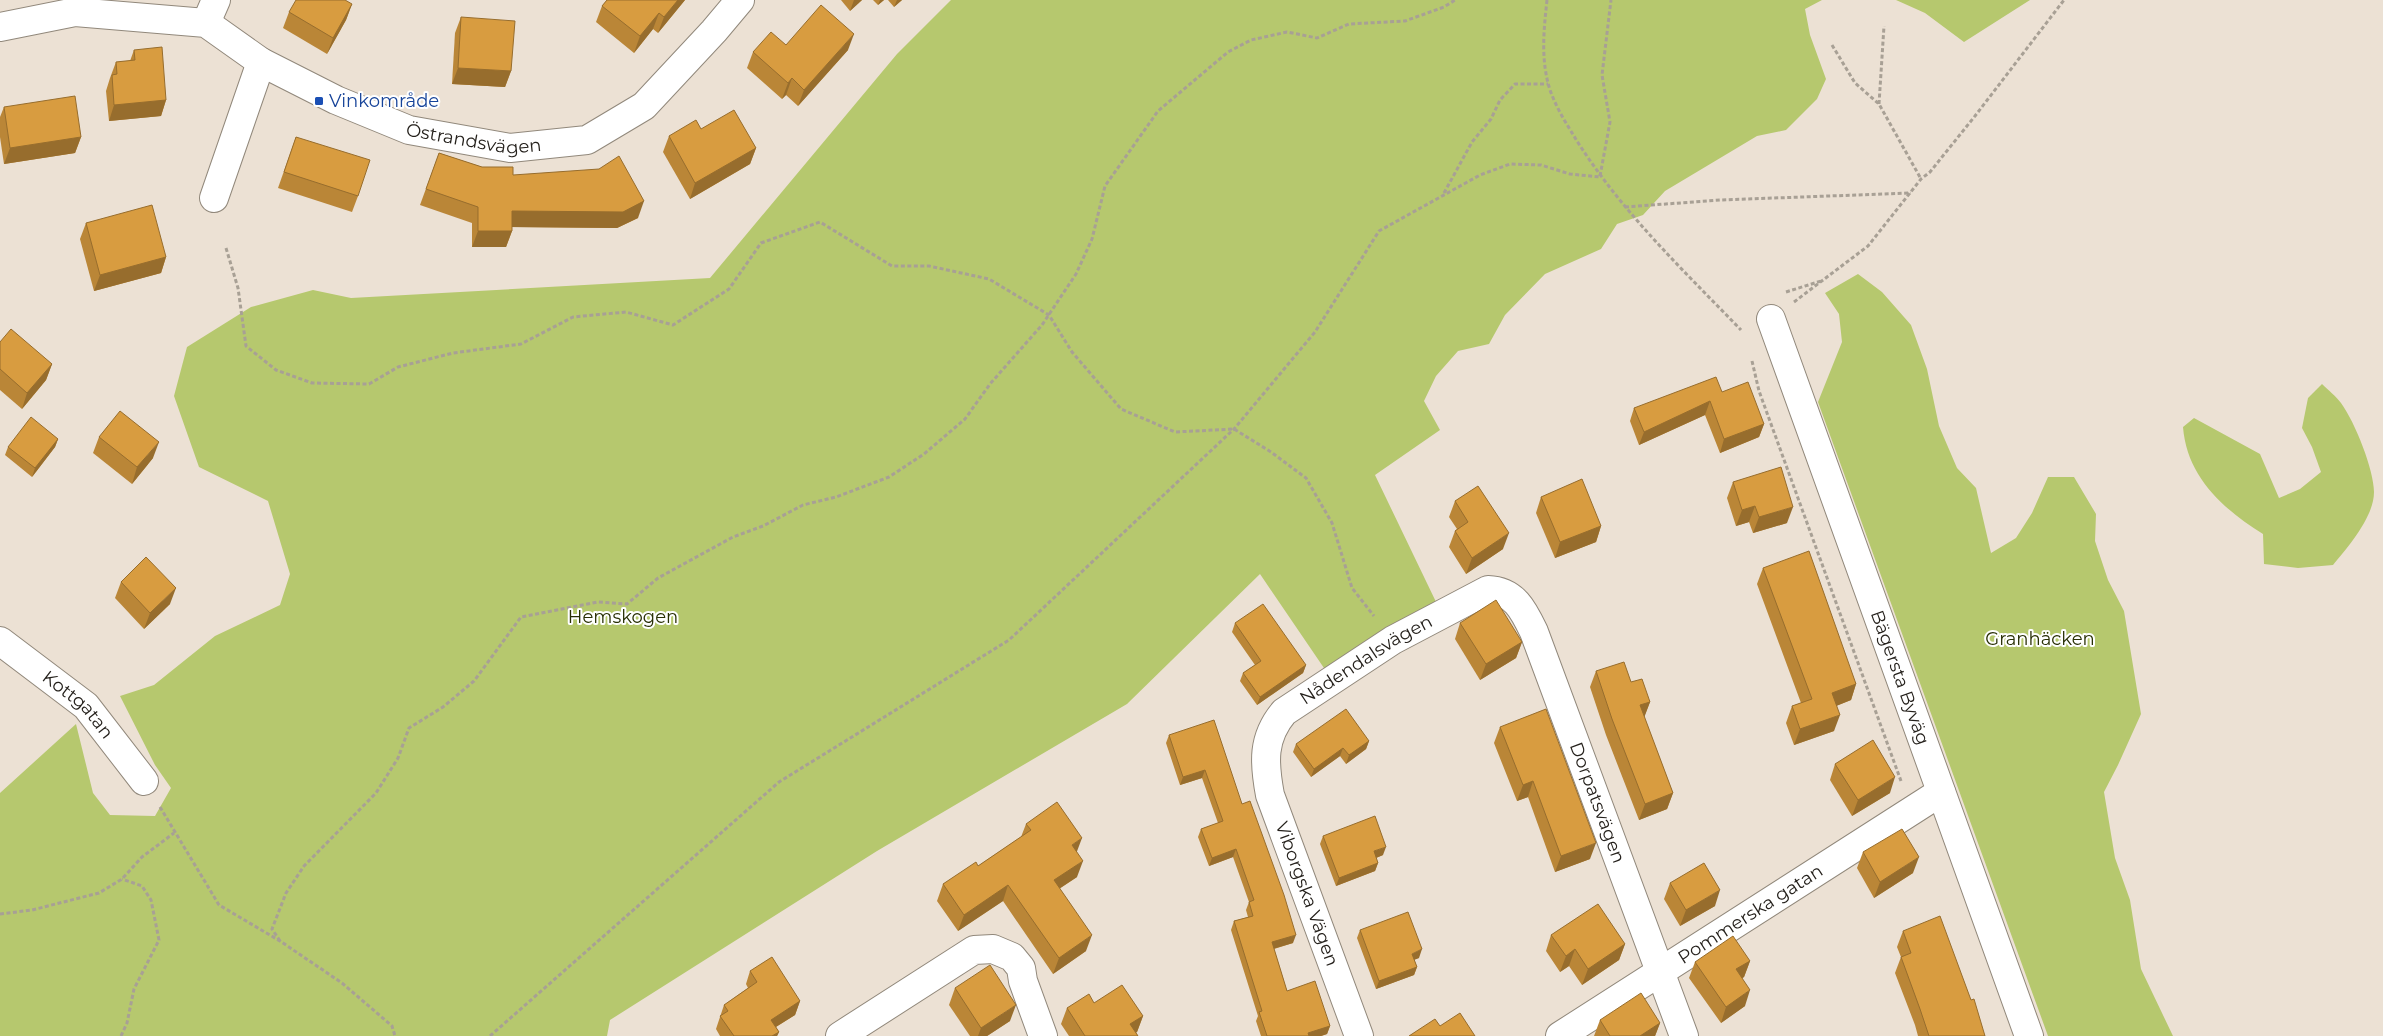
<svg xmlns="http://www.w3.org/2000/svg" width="2383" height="1036" font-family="Montserrat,sans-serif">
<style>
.green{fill:#b6c86e}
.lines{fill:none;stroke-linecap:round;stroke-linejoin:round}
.minor-casing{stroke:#91887b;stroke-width:30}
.path{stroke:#a8a095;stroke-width:3;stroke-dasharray:4 2.5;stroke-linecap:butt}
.minor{stroke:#fff;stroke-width:28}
.wall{fill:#ba8637}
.shaded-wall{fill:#976d2d}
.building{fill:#d89c40;stroke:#976d2d}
.transit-dot{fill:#1a4fb4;stroke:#fff;stroke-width:2}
.labels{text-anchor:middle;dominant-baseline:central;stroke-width:4;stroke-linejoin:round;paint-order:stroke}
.transit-label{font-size:18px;fill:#164399;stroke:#fff;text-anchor:start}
.street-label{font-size:18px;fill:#25211c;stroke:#fff}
.park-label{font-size:18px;fill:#282f04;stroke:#fff}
</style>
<rect width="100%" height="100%" fill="#ece1d4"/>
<g class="green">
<path d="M951 0H1822L1805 9 1810 35 1826 79 1817 99 1786 130 1757 136 1665 191 1643 215 1617 224 1601 249 1545 274 1505 315 1489 344 1458 351 1436 376 1424 401 1440 430 1375 475 1437 604 1326 671 1260 574 1127 704 877 851 610 1020 607 1036H0V793L76 724 93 793 110 815 155 816 171 788 155 765 120 696 154 685 215 636 280 605 290 574 268 501 199 467 174 396 187 347 251 307 313 290 351 298 710 278 897 54Z"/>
<path d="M1896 0H2030L1964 42 1925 13Z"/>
<path d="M1858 274 1882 292 1911 325 1927 369 1939 426 1957 468 1976 488 1991 553 2016 538 2032 513 2048 477H2074L2096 514 2095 541 2108 580 2124 611 2141 714 2118 765 2104 792 2115 858 2130 900 2141 969 2173 1036H2048L1818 402 1842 342 1839 314 1825 293Z"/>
<path d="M2322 384C2328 390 2336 396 2341 403 2355 422 2374 470 2374 492 2374 517 2348 547 2333 565L2298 568 2264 564 2263 534C2223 509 2187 477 2183 427L2194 418 2260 454 2279 498 2300 489 2321 472 2312 447 2302 428 2308 398Z"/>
</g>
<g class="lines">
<defs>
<g id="minor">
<path d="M206 23 216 0"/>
<path id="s1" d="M0 27 75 12 206 23 261 62 336 100 409 130 510 148 587 140 644 106 714 31 740 0"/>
<path d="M214 198 261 62"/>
<path id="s2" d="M1771 319 2029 1036"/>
<path id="s3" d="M0 641 86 706 144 781"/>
<path d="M840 1036 974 950 993 949 1012 957 1021 968 1023 981 1043 1036"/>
<path id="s4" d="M1359 1036 1270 795C1264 763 1262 738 1284 712L1393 640 1488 590C1515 591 1524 611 1534 632L1684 1036"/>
<path id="s5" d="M1560 1036 1941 792"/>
</g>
</defs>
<use href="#minor" class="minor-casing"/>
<g class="path">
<path d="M1547 0C1544 28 1541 55 1548 83 1553 103 1566 123 1577 141 1622 212 1683 270 1741 330"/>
<path d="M1832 45 1855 83 1879 104 1921 179"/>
<path d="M1879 104 1884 26"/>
<path d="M1600 176 1610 122 1602 75 1611 0"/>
<path d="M1444 193 1472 142 1491 119 1500 100 1515 84H1548"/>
<path d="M1625 207 1720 200 1911 193"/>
<path d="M226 248 238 288 246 346 276 370 312 383 369 384 398 367 453 353 521 344 573 317 626 312 673 325 729 289 761 243 820 222 892 266H929L989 279 1049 315 1072 352 1121 409 1175 432 1234 429 1271 452 1306 478 1332 523 1352 588 1374 616"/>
<path d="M1786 292 1821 281"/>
<path d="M1794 302 1868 246 1921 179 1930 172 1975 116 2064 0"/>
<path d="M1752 361 1759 391 1901 781"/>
<path d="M160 807 219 905 280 941 342 983 392 1026 395 1036"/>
<path d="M0 914 32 910 99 893 122 879 142 857 174 833"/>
<path d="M280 941 272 929 286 893 304 866 376 793 398 758 409 728 443 707 474 681 521 617 598 602 627 604 658 578 733 537 763 526 803 505 836 497 889 477 924 454 965 419 990 384 1042 325 1076 274 1092 239 1105 186 1158 111 1228 52 1251 40 1287 32 1317 38 1349 24 1405 21 1444 7 1455 0"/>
<path d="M121 1036 127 1023 134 989 159 940 151 900 142 886 122 879"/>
<path d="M490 1036 779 782 1009 640 1234 429 1315 332 1379 231 1480 175 1510 164 1541 165 1570 174 1600 177"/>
</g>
<use href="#minor" class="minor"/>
</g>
<g class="wall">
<path d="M607 0H685L658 33 653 29 634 53 596 22 602 6Z"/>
<path d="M841 0H862L850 11Z"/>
<path d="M873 0H884L878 5Z"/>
<path d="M888 0H902L894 7Z"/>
<path d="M352 4 346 20 327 54 283 28 289 12Z"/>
<path d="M461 17 511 71 505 87 452 84 455 33Z"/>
<path d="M786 45 848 50 798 106 786 95 782 99 747 68 753 52Z"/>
<path d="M134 50 166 100 161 116 109 121 106 91 110 78 116 62 130 61Z"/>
<path d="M4 107 81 137 75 153 4 164 0 137V117Z"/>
<path d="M701 129 756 148 750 164 690 199 663 152 669 136Z"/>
<path d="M296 137 358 196 352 212 278 188Z"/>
<path d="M439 153 482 167 513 175 638 218 617 228 512 227V231L506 247H472V223L420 205Z"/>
<path d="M86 223 166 257 161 273 94 291 80 239Z"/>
<path d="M0 342 52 364 46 380 22 409 0 390Z"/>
<path d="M1722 392 1764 424 1759 437 1720 453 1705 415 1639 445 1630 421 1634 408Z"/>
<path d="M99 437 153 458 132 484 93 453Z"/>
<path d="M58 439 55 447 32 477 5 455 8 447Z"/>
<path d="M1733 482 1787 523 1753 533 1749 522 1736 526 1727 498Z"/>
<path d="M1541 497 1601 526 1596 542 1555 558 1536 513Z"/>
<path d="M1455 501 1503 549 1466 574 1449 547 1455 531 1457 529 1449 517Z"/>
<path d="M1763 568 1856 684 1851 700 1836 706 1834 731 1794 745 1786 723 1792 706 1801 703 1757 584Z"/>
<path d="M121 582 170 604 144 629 115 598Z"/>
<path d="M1235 623 1306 665 1303 673 1257 705 1240 681 1243 673 1255 665 1232 632Z"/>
<path d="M1460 623 1522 642 1516 658 1480 680 1455 639Z"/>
<path d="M1596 671 1631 682 1650 702 1644 717 1673 793 1667 809 1639 820 1606 735 1590 687Z"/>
<path d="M1500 727 1590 859 1555 872 1528 797 1517 801 1494 743Z"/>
<path d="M1169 735 1242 804 1293 943 1274 949 1287 991 1330 1026 1327 1034 1321 1036H1261L1256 1021 1258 1016 1231 930 1234 921 1248 917 1246 910 1249 902 1233 857 1209 866 1198 837 1201 829 1218 823 1202 778 1180 785 1166 743Z"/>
<path d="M1369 741 1366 749 1346 764 1340 756 1311 777 1293 752 1296 744Z"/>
<path d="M1835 764 1890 793 1852 816 1830 780Z"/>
<path d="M1026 824 1077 852V877L1059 889 1086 951 1053 974 1003 901 958 931 937 901 943 884 978 866 1021 837Z"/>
<path d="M1323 836 1383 855 1376 858 1378 863 1375 871 1336 886 1320 844Z"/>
<path d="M1863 852 1913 873 1874 898 1857 868Z"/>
<path d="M1670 883 1715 906 1680 926 1664 899Z"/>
<path d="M1360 930 1419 958 1414 959 1417 967 1414 975 1376 989 1357 938Z"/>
<path d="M1903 931 1971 1000 1985 1036H1918L1915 1025 1895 973 1901 957 1897 947Z"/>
<path d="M1551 935 1625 944 1619 960 1582 985 1569 966 1560 972 1546 951Z"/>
<path d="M1750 961 1744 977 1742 978 1745 1006 1721 1023 1689 978 1695 962Z"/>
<path d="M750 971 800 1001 795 1015 776 1027 779 1032 777 1036H720L716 1029 724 1005 748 988 746 984Z"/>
<path d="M955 988 1010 1021 987 1036H970L949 1005Z"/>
<path d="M1094 1003 1143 1016 1137 1032H1136L1138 1036H1069L1061 1024 1067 1008Z"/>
<path d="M1600 1020 1660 1023 1655 1036H1594Z"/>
</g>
<g class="shaded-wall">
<path d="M678 0H685L658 33 664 17Z"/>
<path d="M854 0H862L850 11Z"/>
<path d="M880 0H884L878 5Z"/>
<path d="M897 0H902L894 7Z"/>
<path d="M352 4 346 20 327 54 333 38Z"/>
<path d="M659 13 653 29 634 53 640 36Z"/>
<path d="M854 34 848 50 798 106 804 90Z"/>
<path d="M458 68 511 71 505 87 452 84Z"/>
<path d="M792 78 786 95 782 99 788 83Z"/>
<path d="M166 100 161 116 109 121 114 105Z"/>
<path d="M81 137 75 153 4 164 10 148Z"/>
<path d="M756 148 750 164 690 199 695 183Z"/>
<path d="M644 201 638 218 617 228 506 227 512 211Z"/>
<path d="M478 231H512L506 247H472Z"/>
<path d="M166 257 161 273 94 291 100 275Z"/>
<path d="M52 364 46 380 22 409 27 393Z"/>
<path d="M1710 401 1705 415 1639 445 1644 432Z"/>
<path d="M1764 424 1759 437 1720 453 1724 439Z"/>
<path d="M58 439 55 447 32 477 35 468Z"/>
<path d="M159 442 153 458 132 484 137 467Z"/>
<path d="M1755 506 1749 522 1736 526 1742 510Z"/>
<path d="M1793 507 1787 523 1753 533 1759 517Z"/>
<path d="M1601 526 1596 542 1555 558 1560 542Z"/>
<path d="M1509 533 1503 549 1466 574 1472 558Z"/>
<path d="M176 588 170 604 144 629 150 613Z"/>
<path d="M1522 642 1516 658 1480 680 1486 664Z"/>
<path d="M1306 665 1303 673 1257 705 1260 697Z"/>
<path d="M1856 684 1851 700 1826 710 1832 693Z"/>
<path d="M1650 702 1644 718 1640 705Z"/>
<path d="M1840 715 1834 731 1794 745 1800 729Z"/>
<path d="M1369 741 1366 749 1346 764 1349 755Z"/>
<path d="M1343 748 1340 756 1311 777 1314 769Z"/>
<path d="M1205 770 1202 778 1180 785 1183 777Z"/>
<path d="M1895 777 1890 793 1852 816 1858 800Z"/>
<path d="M1533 781 1528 797 1517 801 1523 785Z"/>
<path d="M1673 793 1667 809 1639 820 1645 804Z"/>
<path d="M1082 838 1076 854 1072 845Z"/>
<path d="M1596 843 1590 859 1555 872 1561 856Z"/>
<path d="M1386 847 1383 855 1371 860 1374 851Z"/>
<path d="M1236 849 1233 857 1209 866 1212 858Z"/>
<path d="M1919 857 1913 873 1874 898 1880 882Z"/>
<path d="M1083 861 1077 877 1048 896 1054 880Z"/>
<path d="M1378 863 1375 871 1336 886 1339 878Z"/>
<path d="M1008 885 1003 901 958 931 964 915Z"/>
<path d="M1720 890 1715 906 1680 926 1686 910Z"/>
<path d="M1092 935 1086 951 1053 974 1059 958Z"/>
<path d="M1296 935 1293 943 1269 950 1272 942Z"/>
<path d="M1625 944 1619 960 1582 985 1588 969Z"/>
<path d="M1422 949 1419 958 1409 962 1412 954Z"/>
<path d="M1575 949 1569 966 1560 972 1566 956Z"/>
<path d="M1750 961 1744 977 1730 986 1736 969Z"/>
<path d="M1417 967 1414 975 1376 989 1379 981Z"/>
<path d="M1750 990 1745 1006 1721 1023 1726 1007Z"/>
<path d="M800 1001 795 1015 766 1033 771 1020Z"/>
<path d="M1016 1005 1010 1021 987 1036H978L981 1028Z"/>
<path d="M1143 1016 1137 1032 1130 1036V1024Z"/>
<path d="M1660 1023 1655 1036H1640Z"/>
<path d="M1330 1026 1327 1034 1321 1036H1307L1308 1033Z"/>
<path d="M779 1032 777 1036H772Z"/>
</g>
<g class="building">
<path d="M296 0H345L352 4 333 38 289 12Z"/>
<path d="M607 0H678L664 17 659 13 640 36 602 6Z"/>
<path d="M821 5 854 34 804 90 792 78 788 83 753 52 771 32 786 45Z"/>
<path d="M461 17 515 21 511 71 458 68Z"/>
<path d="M162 47 166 100 114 105 112 75 117 74 116 62 135 60 134 50Z"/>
<path d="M75 96 81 137 10 148 4 107Z"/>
<path d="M734 110 756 148 695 183 669 136 696 120 701 129Z"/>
<path d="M296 137 370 160 358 196 284 172Z"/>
<path d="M439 153 482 167H513V175L599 169 619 156 644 201 623 212 512 211V231H478V207L426 189Z"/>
<path d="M152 205 166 257 100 275 86 223Z"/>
<path d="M11 329 52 364 27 393 0 369V342Z"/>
<path d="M1716 377 1722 392 1748 382 1764 424 1724 439 1710 401 1644 432 1634 408Z"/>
<path d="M120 411 159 442 137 467 99 437Z"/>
<path d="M31 417 58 439 35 468 8 447Z"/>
<path d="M1781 467 1793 507 1759 517 1755 506 1742 510 1733 482Z"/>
<path d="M1582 479 1601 526 1560 542 1541 497Z"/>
<path d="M1478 486 1509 533 1472 558 1455 531 1468 522 1455 501Z"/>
<path d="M1809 551 1856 684 1832 693 1840 715 1800 729 1792 706 1812 699 1763 568Z"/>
<path d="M146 557 176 588 150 613 121 582Z"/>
<path d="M1496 600 1522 642 1486 664 1460 623Z"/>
<path d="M1263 604 1306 665 1260 697 1243 673 1261 661 1235 623Z"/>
<path d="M1624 662 1631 682 1642 679 1650 702 1640 705 1673 793 1645 804 1612 719 1596 671Z"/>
<path d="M1346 709 1369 741 1349 755 1343 748 1314 769 1296 744Z"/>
<path d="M1546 709 1596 843 1561 856 1533 781 1523 785 1500 727Z"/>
<path d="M1214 720 1242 804 1250 801 1284 895 1296 935 1272 942 1287 991 1315 981 1330 1026 1308 1033 1309 1036H1267L1259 1012 1262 1011 1234 921 1253 916 1249 902 1254 900 1236 849 1212 858 1201 829 1223 821 1205 770 1183 777 1169 735Z"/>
<path d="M1873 740 1895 777 1858 800 1835 764Z"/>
<path d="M1057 802 1082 838 1072 845 1083 861 1054 880 1092 935 1059 958 1008 885 964 915 943 884 976 862 978 866 1031 830 1026 824Z"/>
<path d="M1375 816 1386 847 1374 851 1378 863 1339 878 1323 836Z"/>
<path d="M1902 829 1919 857 1880 882 1863 852Z"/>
<path d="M1704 863 1720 890 1686 910 1670 883Z"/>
<path d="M1598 904 1625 944 1588 969 1575 949 1566 956 1551 935Z"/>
<path d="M1408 912 1422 949 1412 954 1417 967 1379 981 1360 930Z"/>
<path d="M1940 916 1971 1000 1974 999 1985 1036H1929L1920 1009 1901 957 1911 953 1903 931Z"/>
<path d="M1733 936 1750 961 1736 969 1750 990 1726 1007 1695 962Z"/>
<path d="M772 957 800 1001 771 1020 779 1032 772 1036H734L720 1016 728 1011 724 1005 757 982 750 971Z"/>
<path d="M990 965 1016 1005 981 1028 955 988Z"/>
<path d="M1122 985 1143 1016 1130 1024 1138 1036H1085L1067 1008 1089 994 1094 1003Z"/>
<path d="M1641 993 1660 1023 1640 1036H1610L1600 1020Z"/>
<path d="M1460 1013 1475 1036H1409L1435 1019 1440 1026Z"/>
</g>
<rect class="transit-dot" x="314" y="96" width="10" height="10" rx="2.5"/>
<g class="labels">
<g class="transit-label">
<text x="329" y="101">Vinkområde</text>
</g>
<g class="street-label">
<text stroke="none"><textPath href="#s1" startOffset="504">Östrandsvägen</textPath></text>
<text stroke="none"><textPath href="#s4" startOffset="442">Nådendalsvägen</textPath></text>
<text stroke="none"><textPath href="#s2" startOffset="381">Bägersta Byväg</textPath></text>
<text stroke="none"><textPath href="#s3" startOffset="101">Kottgatan</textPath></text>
<text stroke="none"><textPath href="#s4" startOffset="831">Dorpatsvägen</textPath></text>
<text transform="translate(1307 894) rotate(70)">Viborgska Vägen</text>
<text stroke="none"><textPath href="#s5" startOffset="226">Pommerska gatan</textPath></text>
</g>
<g class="park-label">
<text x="623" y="617">Hemskogen</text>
<text x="2040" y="639">Granhäcken</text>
</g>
</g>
</svg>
